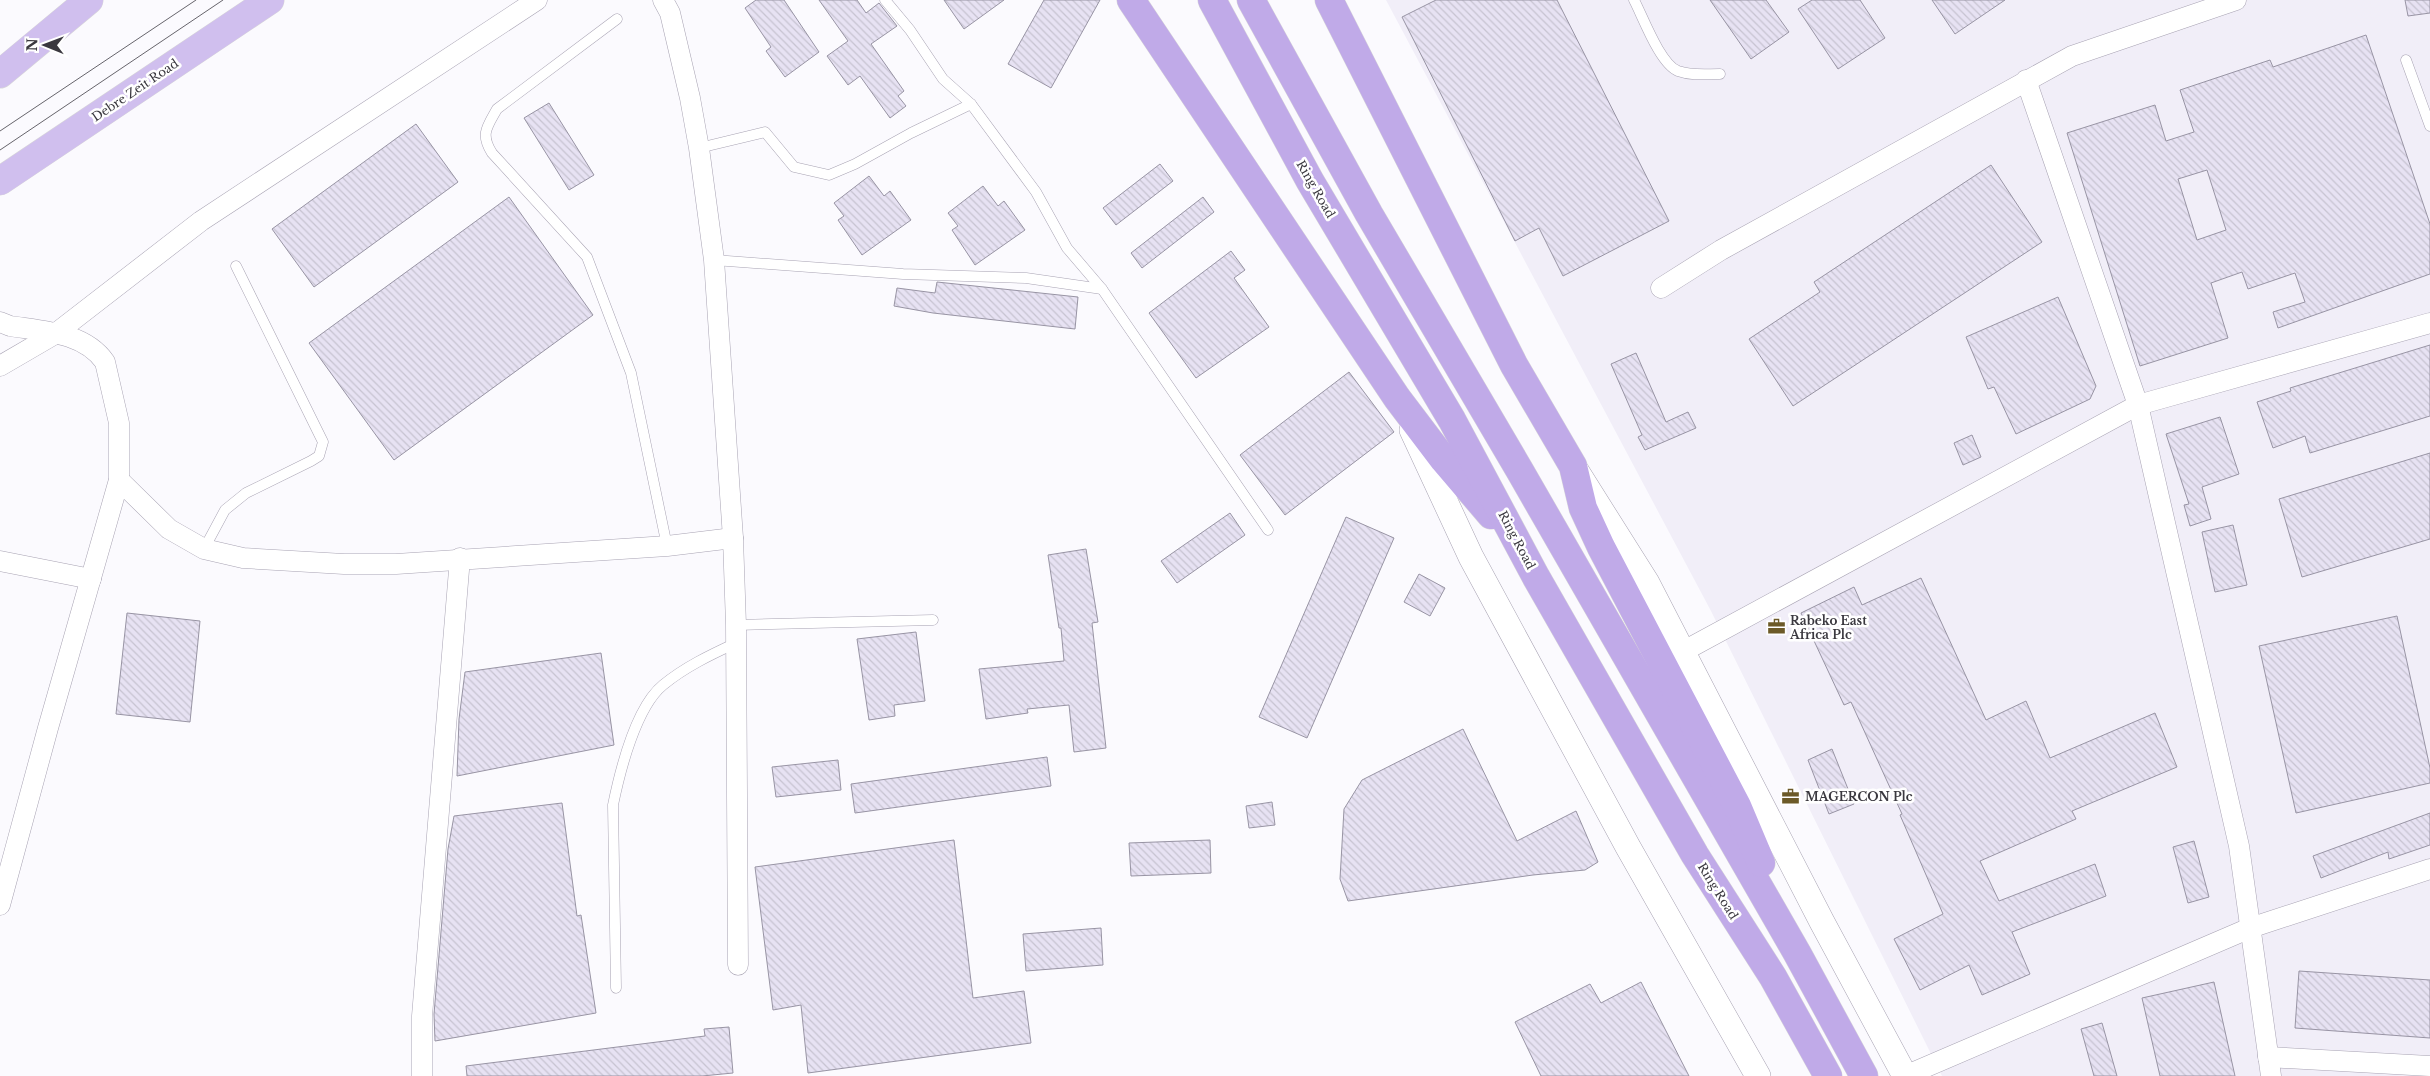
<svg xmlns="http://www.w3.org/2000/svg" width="2430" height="1076" font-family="'Libre Baskerville',serif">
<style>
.built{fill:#f1eef8}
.building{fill:url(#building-back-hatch);stroke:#9894a4;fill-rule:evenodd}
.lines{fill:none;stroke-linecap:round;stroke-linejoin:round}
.service-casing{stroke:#a8a3b3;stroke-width:11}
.minor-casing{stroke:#a8a3b3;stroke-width:21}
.tertiary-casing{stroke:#a8a3b3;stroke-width:26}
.primary-casing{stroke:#d8d7d9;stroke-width:29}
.trunk-casing{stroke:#d8d7d9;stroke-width:29}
.service{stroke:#fff;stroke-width:10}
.minor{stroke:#fff;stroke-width:20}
.tertiary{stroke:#fff;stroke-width:25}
.primary{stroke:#d0bfee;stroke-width:28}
.trunk{stroke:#c0aae8;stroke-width:28}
.tram{stroke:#66646b;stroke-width:1}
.labels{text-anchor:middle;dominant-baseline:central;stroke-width:5;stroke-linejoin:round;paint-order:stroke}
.street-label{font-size:12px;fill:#3a383f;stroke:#fff}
.poi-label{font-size:12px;font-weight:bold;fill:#3a383f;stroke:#fff;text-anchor:start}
</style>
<defs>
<pattern id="building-back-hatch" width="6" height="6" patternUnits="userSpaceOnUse" patternTransform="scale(1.25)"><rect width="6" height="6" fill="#e7e2f3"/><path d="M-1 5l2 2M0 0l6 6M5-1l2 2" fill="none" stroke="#c7c3d1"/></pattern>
</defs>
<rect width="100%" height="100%" fill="#fbfafe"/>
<path class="built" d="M1386 0H2430V1076H1942L1711 611Z"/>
<g class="building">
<path d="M756 0H784L819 52 785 77 766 51 771 47 745 8Z"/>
<path d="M819 0H857L866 13 879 3 897 26 871 44 904 91 898 96 906 106 890 118 860 76 848 85 827 56 848 41Z"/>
<path d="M944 0H1004L964 29Z"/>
<path d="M1044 0H1100L1051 88 1008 64Z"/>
<path d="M1436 0H1557L1669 221 1563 276 1539 228 1515 241 1402 17Z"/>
<path d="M1710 0H1766L1789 32 1751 59Z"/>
<path d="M1812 0H1860L1885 38 1838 69 1798 9Z"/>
<path d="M1932 0H2005L1955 34Z"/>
<path d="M2405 0H2430V13L2408 16Z"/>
<path d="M2366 35 2430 224V274L2278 328 2273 312 2305 302 2295 273 2248 289 2242 272 2211 283 2228 338 2140 366 2067 133 2155 105 2166 141 2194 132 2180 90 2270 60 2273 67ZM2207 170 2226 230 2197 240 2178 179Z"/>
<path d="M549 103 594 175 569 190 524 118Z"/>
<path d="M416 124 458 182 314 287 272 229Z"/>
<path d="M1160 164 1173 181 1116 225 1103 208Z"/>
<path d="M1991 165 2042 242 1793 406 1749 339 1820 292 1814 282Z"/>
<path d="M869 176 884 196 890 191 911 220 862 255 838 220 844 216 834 203Z"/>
<path d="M983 186 998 206 1004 201 1025 230 975 265 952 230 958 226 948 213Z"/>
<path d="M509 197 593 315 394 460 309 343Z"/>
<path d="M1203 197 1214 212 1142 268 1131 253Z"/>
<path d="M1231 251 1245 270 1234 278 1269 327 1196 378 1149 313Z"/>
<path d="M937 282 1078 297 1075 329 933 313 894 306 897 288 935 293Z"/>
<path d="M2058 297 2096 386 2090 399 2016 434 1994 387 1988 389 1966 337Z"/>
<path d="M2430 345V416L2310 453 2305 436 2273 448 2257 402 2291 391 2290 388Z"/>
<path d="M1636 353 1666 422 1688 412 1696 428 1645 450 1638 437 1642 435 1611 364Z"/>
<path d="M1349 372 1394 432 1285 515 1240 455Z"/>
<path d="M2220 417 2239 474 2202 487 2211 519 2190 526 2184 505 2189 504 2166 434Z"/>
<path d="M1972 435 1981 457 1963 465 1954 443Z"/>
<path d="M2430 453V539L2302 577 2279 499Z"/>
<path d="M1230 513 1245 535 1177 583 1161 561Z"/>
<path d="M1346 517 1394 538 1307 738 1259 717Z"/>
<path d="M2233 525 2247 585 2215 592 2202 532Z"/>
<path d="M1086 549 1098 622 1092 623 1106 748 1074 752 1069 705 1027 709 1028 713 986 719 979 669 1064 661 1061 628H1059L1048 555Z"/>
<path d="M1419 574 1445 588 1430 616 1404 602Z"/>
<path d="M1921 578 1986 720 2026 701 2050 758 2155 713 2177 767 2072 811 2076 819 1980 861 1999 901 2095 864 2106 896 2012 932 2030 974 1982 995 1969 965 1920 990 1894 939 1943 914 1900 815 1902 814 1851 702 1844 705 1801 613 1854 587 1862 605Z"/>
<path d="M127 613 200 621 190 722 116 714Z"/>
<path d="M2397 616 2430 768V783L2296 813 2259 646Z"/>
<path d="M916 632 925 701 894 705 895 716 869 720 857 639Z"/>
<path d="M601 653 614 745 457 776 459 719 465 672Z"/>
<path d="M1463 729 1517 841 1576 811 1598 862 1585 870 1533 875 1348 901 1340 879 1344 809 1362 780Z"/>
<path d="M1832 749 1854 804 1829 814 1808 760Z"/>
<path d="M1047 757 1051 786 855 813 851 784Z"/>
<path d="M838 760 841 790 776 797 772 767Z"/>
<path d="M1272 802 1275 825 1249 828 1246 806Z"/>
<path d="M562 803 577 916 581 915 596 1013 435 1041 434 1014 448 849 454 816Z"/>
<path d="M2430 813V845L2389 859 2388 852 2321 878 2313 856Z"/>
<path d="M954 840 973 998 1024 991 1031 1043 808 1073 801 1005 773 1010 755 867Z"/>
<path d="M1210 840 1211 873 1131 876 1129 843Z"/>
<path d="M2194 841 2209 897 2188 903 2173 847Z"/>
<path d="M1101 928 1103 965 1026 971 1023 934Z"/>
<path d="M2299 971 2430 980V1038L2295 1028Z"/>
<path d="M1641 982 1689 1076H1541L1515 1022 1590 984 1601 1003Z"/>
<path d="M2214 982 2235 1076H2160L2142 998Z"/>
<path d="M2102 1023 2117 1076H2094L2081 1029Z"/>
<path d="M729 1027 733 1073 702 1076H467L466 1066 705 1036 704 1029Z"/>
</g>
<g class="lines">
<defs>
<g id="service">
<path d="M885 0 910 30 943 79 971 104 1036 192 1067 248 1102 289 1268 530"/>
<path d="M1634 0C1643 17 1660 64 1678 71 1692 76 1706 74 1720 74"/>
<path d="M617 19 497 109C487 127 480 134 492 153L587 257 631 373 667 546"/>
<path d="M2406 60 2430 126"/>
<path d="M699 148 765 132 794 167 829 175 855 164 911 133 971 104"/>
<path d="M714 260 903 274 1026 278 1102 289"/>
<path d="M204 549 225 510 246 493 311 461 319 456 323 442 236 266"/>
<path d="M736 625 933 620"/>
<path d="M616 988 613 805C620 771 636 707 663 685 685 667 710 655 736 643"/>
</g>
<g id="minor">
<path d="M663 0 670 13 690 98 699 148 714 260 733 538 736 625 738 965"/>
<path d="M2026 80 2138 405 2239 846 2271 1076"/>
<path d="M1661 288 1721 250 2072 56 2236 0"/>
<path d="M0 322 10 326C42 331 84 332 105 362L119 423V480L48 728 0 905"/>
<path d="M0 366 55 334 201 221 537 0"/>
<path d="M119 480 169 529 204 549 243 558 344 564H396L667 546 733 538"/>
<path d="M0 561 91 579"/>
<path d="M1682 652 2138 405 2430 323"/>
<path d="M2268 1057 2430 1066"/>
<path d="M422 1076V1016L460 558"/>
<path d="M1905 1076 2250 928 2430 869"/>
</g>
<g id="tertiary">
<path d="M1412 430 1471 557 1628 847 1758 1076"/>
<path d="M1577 472 1647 583 1822 922 1905 1076"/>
</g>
<g id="primary">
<path d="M0 74 89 0"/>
<path d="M0 181 270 0"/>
</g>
<g id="trunk">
<path d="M1131 0 1397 398 1444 460 1491 515"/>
<path d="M1212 0 1310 181 1452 420 1536 577 1695 855 1773 977 1828 1076"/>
<path d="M1251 0 1369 214 1520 471 1797 953 1864 1076"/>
<path d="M1329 0 1514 365 1573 466 1583 508 1601 547 1737 806 1761 863"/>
</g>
</defs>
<use href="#service" class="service-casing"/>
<use href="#minor" class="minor-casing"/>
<use href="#tertiary" class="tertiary-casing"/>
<use href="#primary" class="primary-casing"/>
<use href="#trunk" class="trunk-casing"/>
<use href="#service" class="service"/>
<use href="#minor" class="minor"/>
<use href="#tertiary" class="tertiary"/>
<use href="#primary" class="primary"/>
<use href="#trunk" class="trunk"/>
<g class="tram">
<path d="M0 131 196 0"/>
<path d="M0 150 223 0"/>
</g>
</g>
<defs>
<symbol id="office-bare" viewBox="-9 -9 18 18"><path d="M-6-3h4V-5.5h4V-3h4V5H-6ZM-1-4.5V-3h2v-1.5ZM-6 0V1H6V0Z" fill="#6c5a28" stroke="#fff" stroke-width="2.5" paint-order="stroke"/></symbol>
</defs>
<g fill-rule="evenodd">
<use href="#office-bare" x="1764" y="614" width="25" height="25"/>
<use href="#office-bare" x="1778" y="784" width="25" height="25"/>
</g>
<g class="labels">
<g class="street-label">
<text transform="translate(135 90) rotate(-34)">Debre Zeit Road</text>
<text transform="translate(1316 189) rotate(60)">Ring Road</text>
<text transform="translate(1517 540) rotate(62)">Ring Road</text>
<text transform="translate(1718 891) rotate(58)">Ring Road</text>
</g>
<g class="poi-label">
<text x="1790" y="620">Rabeko East<tspan x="1790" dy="14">Africa Plc</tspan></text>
<text x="1805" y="796">MAGERCON Plc</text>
</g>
</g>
<g transform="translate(45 45) rotate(271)" stroke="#ffffff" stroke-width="4" paint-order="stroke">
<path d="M0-4L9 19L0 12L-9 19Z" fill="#3a383f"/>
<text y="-8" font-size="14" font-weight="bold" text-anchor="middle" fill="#3a383f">N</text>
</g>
</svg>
